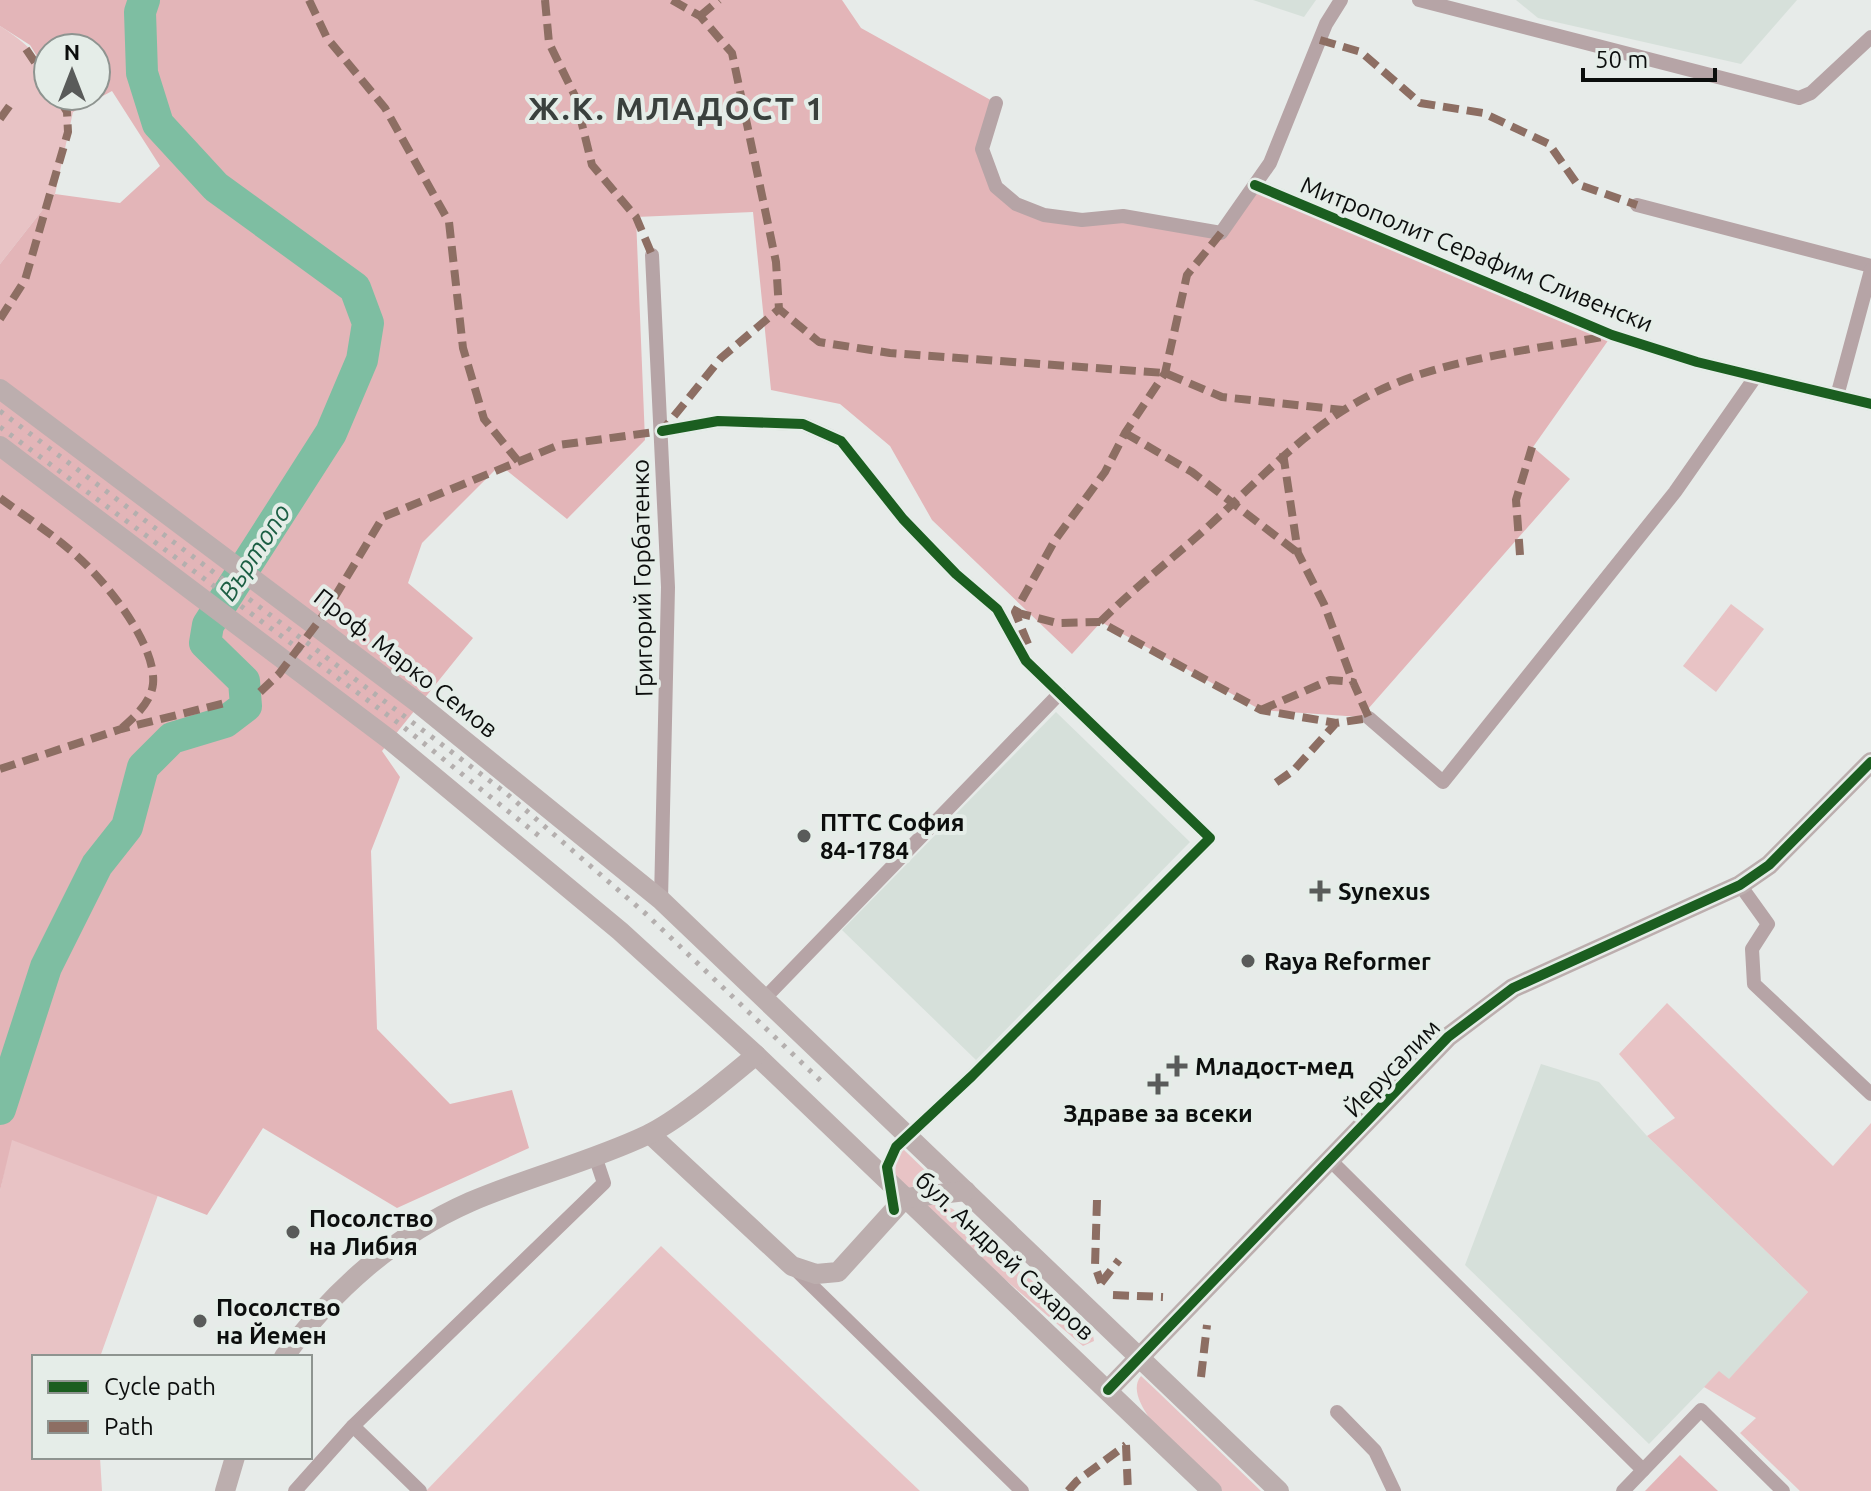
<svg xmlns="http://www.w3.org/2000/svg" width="1871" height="1491" font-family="Ubuntu,sans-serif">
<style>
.built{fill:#d6e0da}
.green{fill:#e8c3c5}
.forest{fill:#e3b5b8}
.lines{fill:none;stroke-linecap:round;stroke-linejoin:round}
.river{stroke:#7ebea2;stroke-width:32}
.street{stroke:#b6a4a6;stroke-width:14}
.secondary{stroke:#bcaeae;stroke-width:20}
.rail{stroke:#b4afae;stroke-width:5;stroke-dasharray:4 8;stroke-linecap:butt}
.quiet{stroke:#8d6e63;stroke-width:8;stroke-dasharray:16 8;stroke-linecap:butt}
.cycleway-casing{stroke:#e5ede8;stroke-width:15}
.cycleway{stroke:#1b5e20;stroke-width:10}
.poi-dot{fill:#595b5a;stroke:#e5ede8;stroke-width:3}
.labels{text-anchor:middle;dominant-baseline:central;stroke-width:8;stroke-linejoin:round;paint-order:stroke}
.street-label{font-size:24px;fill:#0c0e0d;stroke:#e5ede8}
.poi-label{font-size:24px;font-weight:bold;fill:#0c0e0d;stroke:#e5ede8;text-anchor:start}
.water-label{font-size:26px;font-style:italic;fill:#1c5f44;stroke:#e5ede8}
.district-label{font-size:32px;font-weight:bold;letter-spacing:2px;fill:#3a403d;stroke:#e5ede8}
</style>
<rect width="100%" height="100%" fill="#e7ebe9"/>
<g class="built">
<path d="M1253 0H1316L1304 17Z"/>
<path d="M1516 0H1797L1741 64 1538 18Z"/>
<path d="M1056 712 1190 842 976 1060 842 930Z"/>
<path d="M1541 1064 1599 1082 1647 1136 1808 1292 1729 1380 1719 1372 1649 1444 1465 1265Z"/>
</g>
<g class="green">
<path d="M0 26C29 45 48 60 48 96H62L73 112 55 194 0 264Z"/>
<path d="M1731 604 1764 629 1716 692 1683 666Z"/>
<path d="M1667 1003 1833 1166 1871 1123V1491H1800L1740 1433 1756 1418 1704 1387 1719 1371 1729 1379 1808 1292 1647 1136 1675 1118 1619 1054Z"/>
<path d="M11 1139 158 1195 100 1357H34V1457H100L102 1491H0V1191Z"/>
<path d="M903 1149 930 1175 928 1184 905 1188 895 1176 896 1159Z"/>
<path d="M934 1201 953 1209 1018 1270 1054 1297 1092 1330 1094 1341 1083 1346 961 1242 923 1203Z"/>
<path d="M661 1246 920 1491H426Z"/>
<path d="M1141 1376 1157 1391 1261 1491H1222C1202 1472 1117 1404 1141 1376Z"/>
</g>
<g class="forest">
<path d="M0 0H842L861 28 996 103 982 149 996 187 1044 215 1123 216 1221 233 1255 185 1612 335 1533 447 1570 479 1361 717 1261 710 1101 622 1072 654 932 520 890 446 840 404 771 390 753 212 636 217 645 440 567 519 500 465 422 543 408 583 473 638 382 751 400 777 371 851 377 1029 450 1104 512 1090 529 1148 397 1208 263 1128 207 1215 12 1140 0 1191V264L55 194 120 203 160 166 112 91 73 112 62 96H96V48H48V74L30 45 0 26Z"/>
<path d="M1680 1455 1718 1491H1645Z"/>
</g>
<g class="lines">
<path class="river" d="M0 1109 46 967 97 865 127 827 143 767 172 738 225 722 246 706 244 681 205 643 208 625 331 433 362 360 368 323 355 288 216 187 158 124 142 73 140 12 144 0"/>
<g class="street">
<path d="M1419 0 1799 98 1811 93 1871 37"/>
<path d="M996 103 982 149 996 187 1016 204 1044 215 1082 220 1123 216 1221 233 1270 163 1326 24 1341 0"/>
<path d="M1255 185 1612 335 1697 362 1871 404"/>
<path d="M1637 205 1871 266"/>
<path d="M652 255 668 587 661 900"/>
<path d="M1837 396 1871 270"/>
<path d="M662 431 718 421 803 424 841 441 903 519 956 574 997 609 1026 661 1210 838 972 1076 896 1147 887 1167 890 1182"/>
<path d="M1369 718 1443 782 1675 492 1756 376"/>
<path d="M1740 885 1768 924 1752 949 1754 984 1871 1094"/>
<path d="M764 999 1060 693"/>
<path d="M1331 1161 1643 1470"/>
<path d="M795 1269 1022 1491"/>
<path d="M1337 1412 1375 1451 1394 1491"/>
<path d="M353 1426 420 1491"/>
<path d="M295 1491 353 1426 604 1183 595 1156"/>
<path d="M1623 1491 1701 1410 1783 1491"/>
</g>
<g class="secondary">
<path d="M0 389 418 703 661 900 1279 1491"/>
<path d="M0 446 390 740 620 931 756 1055 1212 1491"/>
<path d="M650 1134 792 1266 816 1274 838 1272 905 1198 966 1191"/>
<path d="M284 1357C332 1291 395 1235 470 1202 528 1177 590 1162 647 1135 679 1120 727 1079 756 1055"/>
<path d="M1108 1390 1448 1037 1513 988 1740 885 1769 865 1871 762"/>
<path d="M225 1491 235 1457"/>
</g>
<g class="rail">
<path d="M0 411 506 793 646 914 823 1083"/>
<path d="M0 427 401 725 539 836"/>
</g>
<g class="quiet">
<path d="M309 0 327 38 385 108 449 222 463 348 484 419 518 461"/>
<path d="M545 0 549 43 575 96 592 165 636 217 652 255"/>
<path d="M672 0 700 16 732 53 776 262 779 309 819 342 890 353 1165 373 1222 397 1343 410"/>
<path d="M700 16 719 0"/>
<path d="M1320 40 1361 52 1420 103 1483 113 1549 144 1577 184 1637 205"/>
<path d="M26 49 48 82"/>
<path d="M0 119 13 101"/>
<path d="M0 319 25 280 68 132 67 112 57 96"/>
<path d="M1125 433 1192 472 1298 553"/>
<path d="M1283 453 1298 553 1324 604 1353 682"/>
<path d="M0 498C23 515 48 531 70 550 101 575 157 643 153 684 151 703 134 717 121 729"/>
<path d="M1520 555 1516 500 1532 447"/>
<path d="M1015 612 1057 623 1100 622 1261 710 1336 723"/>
<path d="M1100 622C1132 590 1167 563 1201 533 1258 482 1306 426 1376 392 1442 359 1536 349 1608 336"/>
<path d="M1028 644 1015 612 1055 540 1105 472 1125 433 1165 373 1187 275 1221 233"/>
<path d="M260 692 279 674 325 613 383 517 559 445 662 431 721 358 779 309"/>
<path d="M1261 710 1330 680 1353 682 1369 718 1336 723 1294 770 1274 784"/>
<path d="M0 769 121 729 225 703"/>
<path d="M1097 1200 1095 1266 1101 1283"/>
<path d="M1101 1283 1119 1260"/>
<path d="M1113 1295 1163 1297"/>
<path d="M1201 1377 1207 1325"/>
<path d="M1126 1445 1128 1491"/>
<path d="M1068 1491 1077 1481 1126 1445"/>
</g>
<defs>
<g id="cycleway">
<path d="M1255 185 1612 335 1697 362 1871 404"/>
<path d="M662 431 718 421 803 424 841 441 903 519 956 574 997 609 1026 661 1210 838 972 1076 896 1147 887 1167 894 1210"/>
<path d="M1108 1390 1448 1037 1513 988 1740 885 1769 865 1871 762"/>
</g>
</defs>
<use href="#cycleway" class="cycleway-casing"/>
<use href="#cycleway" class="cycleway"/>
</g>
<g class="poi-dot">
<circle cx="804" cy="836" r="8"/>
<path d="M1316 879h8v8h8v8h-8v8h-8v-8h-8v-8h8z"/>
<circle cx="1248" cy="961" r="8"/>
<path d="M1173 1054h8v8h8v8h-8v8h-8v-8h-8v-8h8z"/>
<path d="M1154 1072h8v8h8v8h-8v8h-8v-8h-8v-8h8z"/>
<circle cx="293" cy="1232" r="8"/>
<circle cx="200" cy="1321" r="8"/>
</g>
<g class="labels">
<g class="street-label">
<text transform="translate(1477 254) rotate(22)">Митрополит Серафим Сливенски</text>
<text transform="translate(642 578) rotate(-91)">Григорий Горбатенко</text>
<text transform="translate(406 663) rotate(38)">Проф. Марко Семов</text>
<text transform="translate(1392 1068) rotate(-46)">Йерусалим</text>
<text transform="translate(1005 1256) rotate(43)">бул. Андрей Сахаров</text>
</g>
<g class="poi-label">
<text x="820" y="822">ПТТС София<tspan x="820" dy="28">84-1784</tspan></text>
<text x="1338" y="891">Synexus</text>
<text x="1264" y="961">Raya Reformer</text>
<text x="1195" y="1066">Младост-мед</text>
<text x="1158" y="1113" text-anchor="middle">Здраве за всеки</text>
<text x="309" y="1218">Посолство<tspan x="309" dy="28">на Либия</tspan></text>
<text x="216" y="1307">Посолство<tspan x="216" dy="28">на Йемен</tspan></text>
</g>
<g class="water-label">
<text transform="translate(254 552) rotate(-57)">Въртопо</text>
</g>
<g class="district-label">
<text x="677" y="108">Ж.К. МЛАДОСТ 1</text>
</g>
</g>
<rect x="32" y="1355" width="280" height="104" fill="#e5ede8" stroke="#8e9490" stroke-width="2"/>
<rect x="48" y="1381" width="40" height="12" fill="#1b5e20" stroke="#8e9490" stroke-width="2"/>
<text x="104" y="1395" font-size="24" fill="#0c0e0d">Cycle path</text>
<rect x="48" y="1421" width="40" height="12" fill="#8d6e63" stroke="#8e9490" stroke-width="2"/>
<text x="104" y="1435" font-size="24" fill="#0c0e0d">Path</text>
<g transform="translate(72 72)"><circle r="38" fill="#e5ede8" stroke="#8e9490" stroke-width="2"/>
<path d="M0-6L14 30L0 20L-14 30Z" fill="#595b5a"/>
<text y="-12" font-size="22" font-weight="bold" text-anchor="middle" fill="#0c0e0d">N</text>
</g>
<path d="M1583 68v12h132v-12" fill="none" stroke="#0c0e0d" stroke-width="4"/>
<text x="1595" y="68" font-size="24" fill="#0c0e0d" stroke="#e5ede8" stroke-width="6" paint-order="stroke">50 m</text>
</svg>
